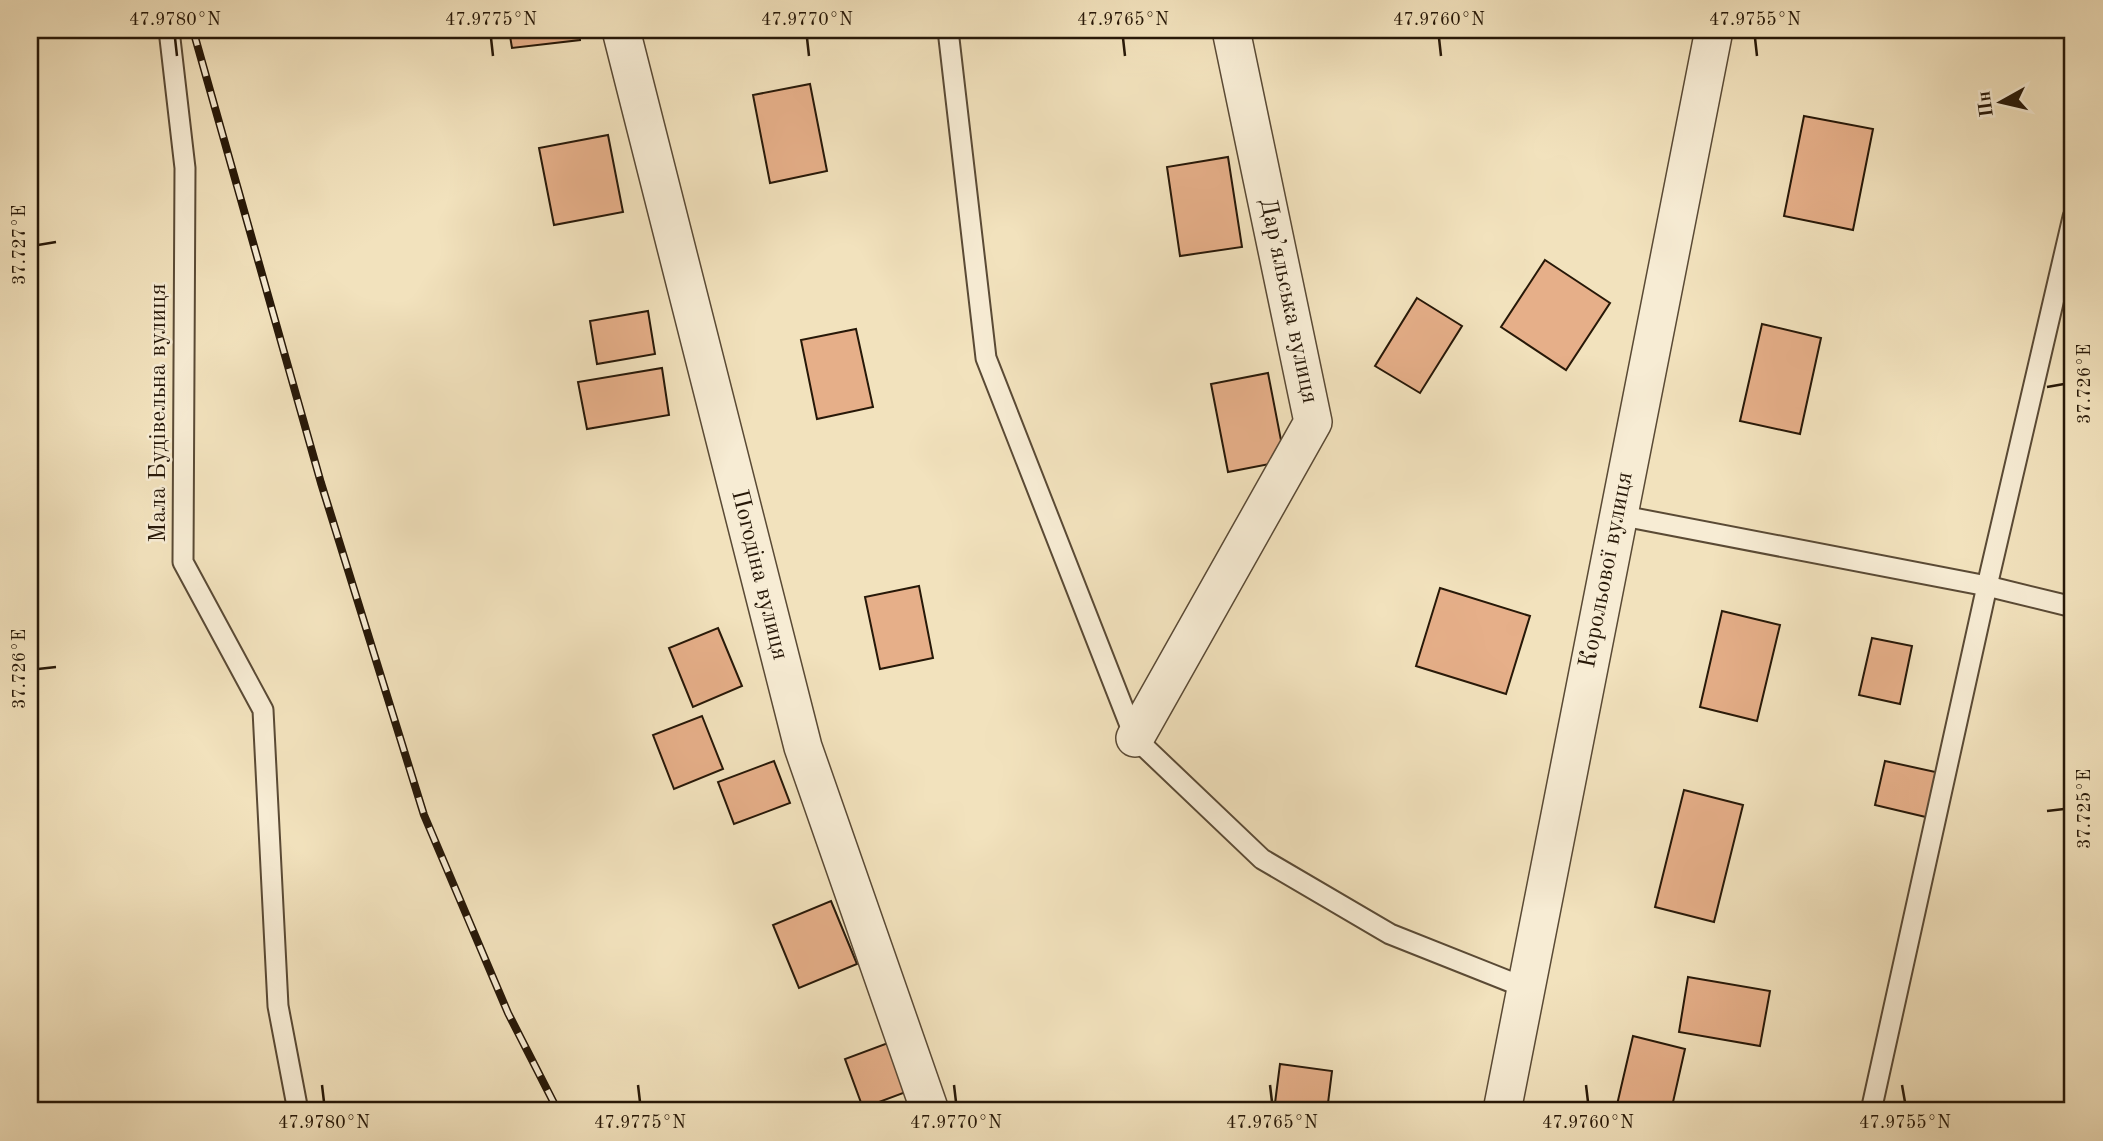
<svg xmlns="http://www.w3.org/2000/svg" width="2103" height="1141" font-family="'Old Standard TT',serif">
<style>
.building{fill:#e6af89;stroke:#271808;stroke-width:2}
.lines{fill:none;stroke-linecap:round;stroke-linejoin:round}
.service-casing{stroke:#5a4a35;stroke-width:23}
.minor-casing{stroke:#5a4a35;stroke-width:40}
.service{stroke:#f7ecd4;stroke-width:19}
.minor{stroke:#f7ecd4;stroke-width:37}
.rail-casing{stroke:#271808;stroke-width:8}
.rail{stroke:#f7ecd4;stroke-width:5;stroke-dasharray:16;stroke-linecap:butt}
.ticks{fill:none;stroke:#271808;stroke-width:2.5}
.labels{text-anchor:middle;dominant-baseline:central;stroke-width:5;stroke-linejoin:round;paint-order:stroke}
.street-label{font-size:24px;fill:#271808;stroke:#f7ecd4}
.neatline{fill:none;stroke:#271808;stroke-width:2.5}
.ticks-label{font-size:18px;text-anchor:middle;fill:#271808}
</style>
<rect width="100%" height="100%" fill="#f2e2bd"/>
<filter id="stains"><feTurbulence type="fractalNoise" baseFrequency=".00286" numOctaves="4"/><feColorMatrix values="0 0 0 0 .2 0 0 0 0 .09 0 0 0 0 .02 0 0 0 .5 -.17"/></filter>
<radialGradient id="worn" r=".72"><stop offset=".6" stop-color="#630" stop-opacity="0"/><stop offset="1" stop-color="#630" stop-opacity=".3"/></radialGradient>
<g class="building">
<path d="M509 30H579L580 40 512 48Z"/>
<path d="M810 84 827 171 770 183 753 95Z"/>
<path d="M1804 116 1873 129 1853 230 1784 216Z"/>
<path d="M608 135 623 212 554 225 539 148Z"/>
<path d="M1228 157 1242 247 1180 256 1167 167Z"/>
<path d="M1545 260 1610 303 1566 370 1501 327Z"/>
<path d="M1417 298 1462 326 1420 393 1375 366Z"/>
<path d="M648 311 655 354 597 364 590 321Z"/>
<path d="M1762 324 1821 338 1800 434 1740 421Z"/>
<path d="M856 329 873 407 817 419 801 340Z"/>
<path d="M662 368 669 415 587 429 578 382Z"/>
<path d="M1268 373 1285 461 1228 472 1211 384Z"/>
<path d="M919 586 933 658 880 669 865 597Z"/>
<path d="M1440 588 1530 616 1506 694 1416 666Z"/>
<path d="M1722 611 1780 625 1757 721 1700 707Z"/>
<path d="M718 628 742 686 693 707 669 648Z"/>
<path d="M1872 638 1912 646 1900 704 1859 695Z"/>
<path d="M702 716 723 769 674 789 653 735Z"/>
<path d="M774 761 790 803 734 824 718 782Z"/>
<path d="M1885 761 1940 773 1930 818 1875 805Z"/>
<path d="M1684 790 1743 805 1714 922 1655 907Z"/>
<path d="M831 901 857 964 799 988 773 925Z"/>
<path d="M1688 977 1770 991 1760 1046 1679 1032Z"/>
<path d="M1633 1036 1685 1049 1671 1111 1616 1109Z"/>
<path d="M888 1043 906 1092 863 1108 845 1059Z"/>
<path d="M1280 1064 1332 1071 1327 1111H1274Z"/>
</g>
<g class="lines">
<defs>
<g id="service">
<path d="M169 30 185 168 183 562 263 710 278 1006 298 1111"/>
<path d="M948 30 986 358 1135 738 1262 859 1390 934 1526 988"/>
<path d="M1618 515 1987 586 2073 607"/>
<path d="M1871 1111 1987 586 2073 217"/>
</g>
<g id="minor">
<path d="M621 30 803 747 930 1111"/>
<path d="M1135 738 1313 422 1231 30"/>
<path d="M1502 1111 1714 30"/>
</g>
</defs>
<use href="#service" class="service-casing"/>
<use href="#minor" class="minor-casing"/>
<use href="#service" class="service"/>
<use href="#minor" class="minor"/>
<defs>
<path id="rail" d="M193 30 321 483 424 815 508 1013 558 1111"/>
</defs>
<use href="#rail" class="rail-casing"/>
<use href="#rail" class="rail"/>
</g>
<path class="ticks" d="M175 38 177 56M491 38 493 56M807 38 809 56M1123 38 1125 56M1439 38 1441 56M1755 38 1757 56M38 245 56 242M2047 387 2064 384M38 669 56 667M2047 811 2064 809M322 1085 324 1102M638 1085 640 1102M954 1085 956 1102M1270 1085 1272 1102M1586 1085 1588 1102M1902 1085 1905 1102"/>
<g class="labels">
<g class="street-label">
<text transform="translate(1288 301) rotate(78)">Дар’яльська вулиця</text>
<text transform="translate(159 413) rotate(-90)">Мала Будівельна вулиця</text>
<text transform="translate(1607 570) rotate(-79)">Корольової вулиця</text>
<text transform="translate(759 575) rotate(76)">Погодіна вулиця</text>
</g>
</g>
<rect width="2103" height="1141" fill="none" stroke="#f2e2bd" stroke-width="77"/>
<g transform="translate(2001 102) rotate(262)" stroke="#f7ecd4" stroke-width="5" paint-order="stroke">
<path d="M0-5L12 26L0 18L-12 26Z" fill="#271808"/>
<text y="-10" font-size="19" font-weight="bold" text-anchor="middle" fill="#271808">Пн</text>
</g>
<rect x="38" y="38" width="2026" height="1064" class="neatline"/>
<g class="ticks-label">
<text x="175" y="25">47.9780°N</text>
<text x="491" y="25">47.9775°N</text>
<text x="807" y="25">47.9770°N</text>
<text x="1123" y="25">47.9765°N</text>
<text x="1439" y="25">47.9760°N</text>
<text x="1755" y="25">47.9755°N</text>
<text transform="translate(19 245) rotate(-90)" y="6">37.727°E</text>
<text transform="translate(2084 384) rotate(-90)" y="6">37.726°E</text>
<text transform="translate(19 669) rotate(-90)" y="6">37.726°E</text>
<text transform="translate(2084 809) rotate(-90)" y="6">37.725°E</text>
<text x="324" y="1128">47.9780°N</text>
<text x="640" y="1128">47.9775°N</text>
<text x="956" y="1128">47.9770°N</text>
<text x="1272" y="1128">47.9765°N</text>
<text x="1588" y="1128">47.9760°N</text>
<text x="1905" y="1128">47.9755°N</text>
</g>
<rect width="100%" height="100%" filter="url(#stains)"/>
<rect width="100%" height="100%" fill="url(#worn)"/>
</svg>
